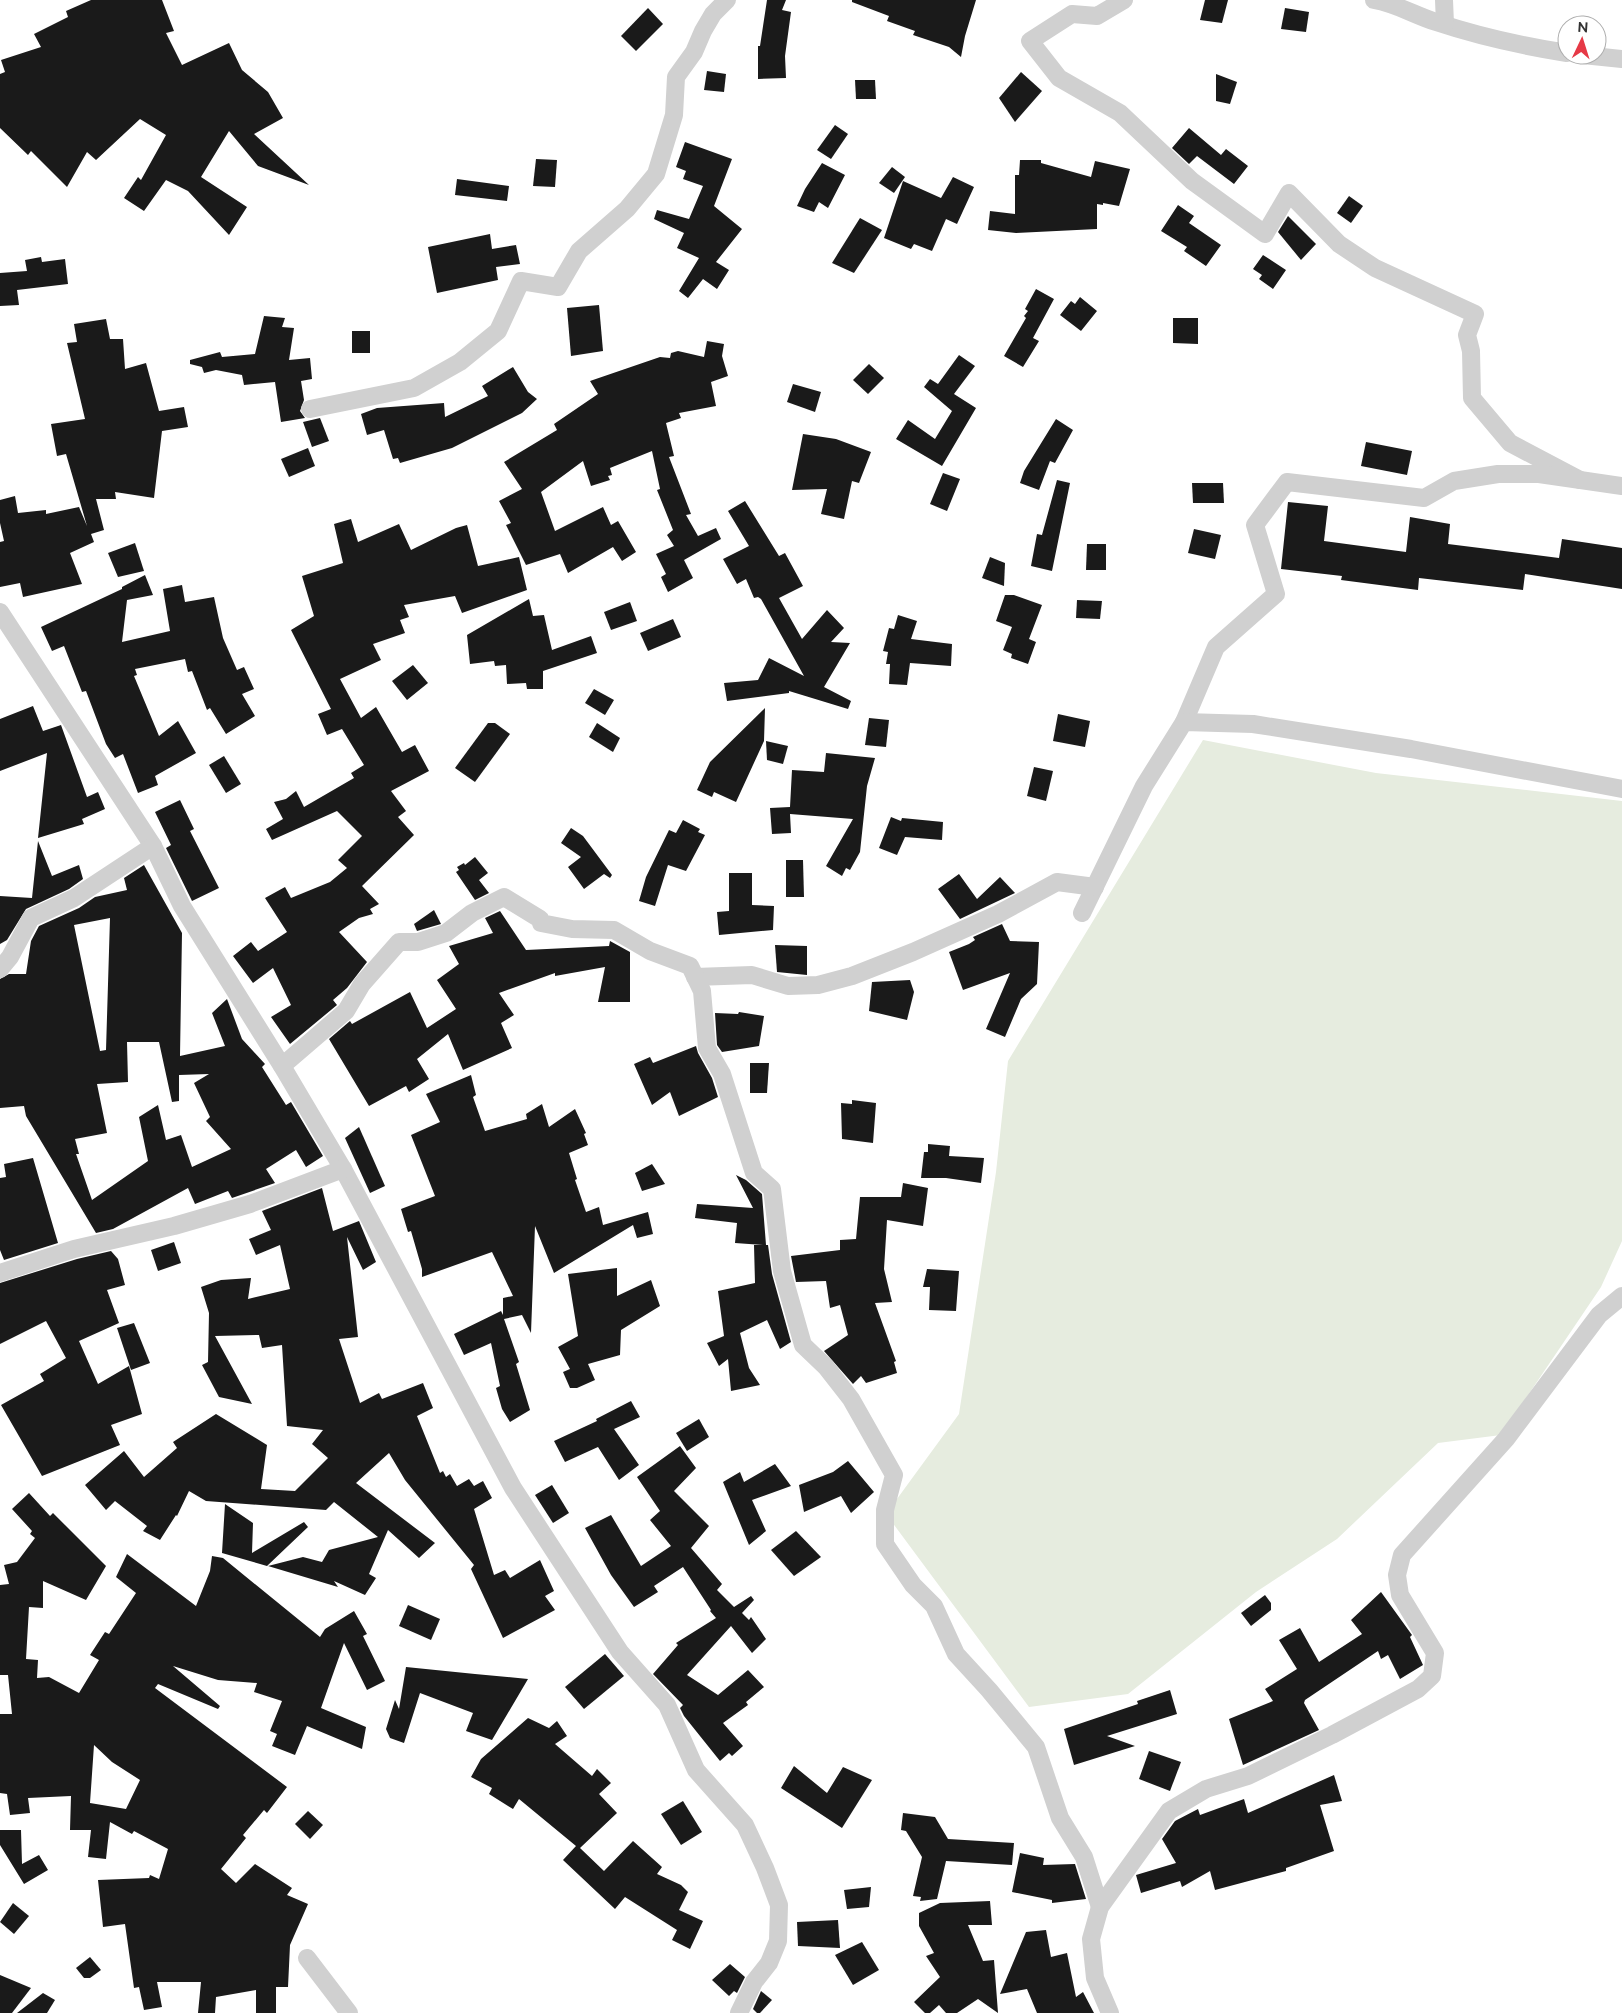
<svg xmlns="http://www.w3.org/2000/svg" width="1622" height="2013" font-family="Raleway,sans-serif">
<style>
.green{fill:#e6ecdf}
.building{fill:#1a1a1a;fill-rule:evenodd}
.lines{fill:none;stroke-linecap:round;stroke-linejoin:round}
.minor{stroke:#d0d0d0;stroke-width:18}
</style>
<rect width="100%" height="100%" fill="#fff"/>
<path class="green" d="M1203 740 1376 773 1622 801V1241L1601 1287 1501 1435 1438 1443 1337 1539 1256 1592 1128 1694 1029 1707 886 1514 959 1414 996 1172 1008 1061Z"/>
<g class="building">
<path d="M91 0H162L174 31 166 33 182 65 229 43 242 70 268 92 283 118 254 134 309 185 258 166 229 131 201 177 247 207 229 235 188 191 166 180 144 211 124 198 138 177 141 180 166 135 140 119 96 160 87 152 67 187 31 151 28 155 0 128V74L5 72 1 60 41 47 34 34 68 17 66 11Z"/>
<path d="M767 0H786L782 10 791 12 785 56 786 78 758 79V46H760Z"/>
<path d="M852 0H976L965 36 961 57 949 47 913 35 915 31 887 21 889 16 852 2Z"/>
<path d="M1205 0H1228L1222 23 1200 20Z"/>
<path d="M648 8 663 24 636 51 621 36Z"/>
<path d="M1285 8 1309 12 1306 32 1281 29Z"/>
<path d="M707 71 726 74 724 92 704 90Z"/>
<path d="M1021 72 1042 91 1015 122 999 98Z"/>
<path d="M1216 74 1237 82 1230 104 1216 101Z"/>
<path d="M855 80H875L876 99H856Z"/>
<path d="M835 125 848 134 831 159 817 150Z"/>
<path d="M1189 128 1221 155 1226 149 1248 166 1234 184 1197 156 1189 164 1172 148Z"/>
<path d="M685 142 732 159 714 206 742 229 716 262 729 270 717 289 703 279 688 298 679 291 699 258 677 248 684 233 654 219 657 210 689 219 703 186 683 179 686 171 676 167Z"/>
<path d="M536 159 557 160 555 187 533 186Z"/>
<path d="M1020 160H1041V163L1091 177 1095 161 1130 169 1119 206 1103 203V205L1097 204V229L1016 233 988 230 990 211 1015 214V175H1019Z"/>
<path d="M822 163 845 175 828 208 819 202 814 212 797 206 805 189Z"/>
<path d="M892 167 905 177 894 193 879 183Z"/>
<path d="M953 177 974 187 957 224 946 219 932 251 914 244 911 249 884 238 903 181 941 198Z"/>
<path d="M457 179 509 186 507 201 455 195Z"/>
<path d="M1349 196 1363 206 1351 223 1337 213Z"/>
<path d="M1178 205 1194 216 1189 223 1221 245 1206 266 1184 251 1187 247 1161 231Z"/>
<path d="M1288 216 1316 244 1301 260 1278 232Z"/>
<path d="M860 218 882 230 854 273 832 263Z"/>
<path d="M490 234 492 249 516 245 520 264 496 267 498 280 437 293 428 247Z"/>
<path d="M1263 255 1286 270 1273 289 1259 279 1262 275 1253 269Z"/>
<path d="M41 257 42 262 65 259 68 284 17 290 19 305 0 306V273L27 271 25 260Z"/>
<path d="M1036 289 1054 299 1033 338 1039 341 1023 367 1004 356 1026 318 1024 316 1028 311 1025 309Z"/>
<path d="M1080 297 1097 311 1081 331 1060 315 1071 301 1075 304Z"/>
<path d="M599 305 603 351 571 356 567 308Z"/>
<path d="M264 316 285 318 282 327 294 328 289 360 310 358 312 379 301 381 304 400 300 411 305 418 281 422 275 382 244 385 242 375 216 370 204 373 202 367 190 364V360L220 352 222 357 255 354Z"/>
<path d="M1173 318H1198V344L1173 343Z"/>
<path d="M106 319 110 339H123L125 369 146 363 159 411 184 407 188 427 162 431 154 498 115 492 116 499H96L104 530 91 534 94 542 70 553 82 584 23 597 20 583 0 587V542L4 541 0 523V500L15 496 18 513 46 510V514L79 507 87 526 66 454 57 456 51 424 85 419 67 343 77 342 74 324Z"/>
<rect x="352" y="331" width="18" height="22"/>
<path d="M707 341 724 344 722 356 728 376 711 382 716 406 679 413 681 418 666 423 674 456 669 457 691 514 686 515 698 536 716 528 721 539 684 560 693 578 668 592 661 577 666 574 656 554 674 546 667 535 673 530 657 490 660 489 652 451 610 468 612 475 608 476 610 480 591 486 583 461 541 492 555 531 603 507 611 525 618 521 636 552 622 561 613 547 568 573 560 554 526 565 506 525 511 523 499 501 522 489 504 462 557 430 554 424 598 394 590 381 660 357 670 358 671 353 678 351 704 357Z"/>
<path d="M959 355 975 366 954 394 976 408 942 466 896 439 908 420 935 439 952 411 924 387 930 379 938 384Z"/>
<path d="M869 364 884 378 868 394 853 380Z"/>
<path d="M513 367 528 392 537 399 522 413 452 448 400 463 398 458 393 459 384 430 367 435 361 414 377 408 444 403 445 417 488 396 482 386Z"/>
<path d="M793 384 821 392 815 412 787 402Z"/>
<path d="M320 418 329 441 312 447 303 422Z"/>
<path d="M1056 419 1073 430 1055 463 1050 461 1039 490 1020 483 1024 471Z"/>
<path d="M803 434 836 439 871 452 859 483 852 481 844 519 821 514 827 489 792 490Z"/>
<path d="M1366 442 1412 451 1407 475 1361 466Z"/>
<path d="M308 448 315 466 289 477 281 459Z"/>
<path d="M943 473 960 479 947 511 930 504Z"/>
<path d="M1057 480 1070 483 1052 571 1031 566 1037 534 1042 535Z"/>
<path d="M1192 483H1223L1224 503H1193Z"/>
<path d="M745 501 779 556 785 553 803 586 779 598 802 639 827 610 844 628 831 642 850 643 824 687 851 701 848 709 789 691V693L727 701 724 683 758 680 769 658 804 676 761 599 758 597 754 598 746 579 737 584 723 559 749 546 728 511Z"/>
<path d="M1288 502 1328 506 1324 541 1406 552 1410 517 1450 524 1448 544 1559 558 1562 539 1622 548V589L1525 574 1523 590 1419 578 1418 590 1341 580 1342 576 1281 569Z"/>
<path d="M351 519 358 542 399 524 411 550 456 528 467 525 478 566 519 557 527 590 462 613 455 596 404 605 409 617 400 620 405 633 373 644 381 660 340 679 361 718 376 707 402 752 415 745 429 771 391 791 406 811 398 817 414 835 362 886 379 904 370 909 373 914 359 918 339 932 367 962 347 988 333 1000 337 1005 290 1044 271 1017 291 1005 273 968 253 983 233 956 251 942 258 951 287 932 265 898 285 887 291 898 330 882 347 868 338 860 362 836 337 811 272 840 266 829 283 819 274 802 286 799 296 791 304 807 354 778 351 773 364 765 342 729 327 735 318 714 331 709 291 630 314 616 302 576 343 563 334 524Z"/>
<path d="M1194 529 1221 535 1215 559 1188 553Z"/>
<path d="M135 543 144 571 118 577 108 553Z"/>
<path d="M1087 544H1106V570H1086Z"/>
<path d="M990 557 1005 563 1004 586 982 578Z"/>
<path d="M145 575 153 595 127 600 122 642 170 631 163 589 182 585 185 602 214 597 223 638 237 670 244 667 254 689 242 694 255 716 226 734 210 708 207 710 192 671 188 672 185 659 135 669 137 675 134 676 159 736 178 721 196 753 155 776 158 785 138 793 123 754 115 758 106 744 86 691 82 692 64 646 52 651 41 627 122 589V587Z"/>
<path d="M1005 595H1014L1042 605 1029 639 1036 642 1028 664 1011 658 1012 654 1003 650 1012 627 996 621Z"/>
<path d="M529 599 533 616 544 615 552 650 591 636 597 653 543 671V689H527L526 683 507 684 506 665 495 666 494 661 470 664 467 635Z"/>
<path d="M1077 600 1102 601 1100 619 1076 618Z"/>
<path d="M630 602 637 621 611 630 604 612Z"/>
<path d="M898 615 917 621 911 639 952 644 951 666 910 663 907 685 889 684 890 664H886L888 652 883 651 889 628 894 629Z"/>
<path d="M673 619 681 637 648 651 640 633Z"/>
<path d="M413 665 428 683 407 700 392 681Z"/>
<path d="M594 689 614 700 605 715 585 703Z"/>
<path d="M33 706 43 731 61 725 87 797 98 792 105 809 82 819 84 824 38 838 47 753 0 771V719Z"/>
<path d="M765 708 764 741 736 802 714 792 712 797 697 790 710 762Z"/>
<path d="M1058 714 1090 721 1085 747 1053 741Z"/>
<path d="M869 718 889 720 886 747 865 745Z"/>
<path d="M488 723H495L510 734 475 782 455 768Z"/>
<path d="M597 723 620 738 613 752 589 737Z"/>
<path d="M766 741 788 746 783 764 767 760Z"/>
<path d="M826 753 875 758 867 786 860 852 850 870 846 868 842 876 826 866 853 819 790 814 791 833 772 834 770 808 790 807 792 770 824 772Z"/>
<path d="M224 756 241 784 226 793 209 765Z"/>
<path d="M1034 767 1053 771 1046 801 1027 796Z"/>
<path d="M180 800 194 829 190 831 219 888 192 901 166 848 171 845 155 812Z"/>
<path d="M891 817 901 821 902 818 943 822 942 840 905 837 897 855 879 848Z"/>
<path d="M683 820 700 829 698 832 705 835 686 871 668 865 655 906 639 901 646 877 669 830 676 833Z"/>
<path d="M571 828 583 836 612 875 610 878 604 874 584 889 568 867 581 857 561 843Z"/>
<path d="M38 841 52 876 79 865 83 879 69 889 26 909 7 940 0 944V896L32 898Z"/>
<path d="M475 857 488 873 479 880 489 893 475 900 456 872 459 870 457 867 464 863 465 865Z"/>
<path d="M786 860H803L804 897H786Z"/>
<path d="M144 865 182 933 180 1056 225 1046 212 1013 227 999 242 1039 265 1064 262 1067 286 1105 291 1102 323 1156 306 1167 296 1150 266 1169 275 1183 232 1198 228 1191 195 1204 188 1188 113 1229 96 1233 26 1116 24 1106 0 1108V979L9 974H26L31 941 39 926 79 908 95 897 127 890 124 878ZM110 918 106 1050 100 1051 74 925ZM127 1042H159L172 1102 179 1101V1075L209 1074 194 1083 210 1117 206 1121 231 1149 192 1167 181 1135 166 1140 158 1105 139 1117 148 1161 92 1200 76 1154H79L75 1139 107 1133 97 1084 128 1082Z"/>
<path d="M729 873H752V905L774 906 773 930 719 935 717 912 729 911Z"/>
<path d="M959 874 977 899 1000 877 1015 893 960 919 938 889Z"/>
<path d="M434 910 441 924 417 931 414 924Z"/>
<path d="M500 911 526 950 609 946 610 941 630 952V1002H598L605 967 555 976V973L499 993 514 1015 501 1023 512 1048 463 1070 448 1034 417 1059 429 1079 409 1092 406 1086 369 1106 329 1039 350 1021 352 1024 410 992 427 1028 456 1009 437 980 459 964 449 946 493 933 485 918Z"/>
<path d="M1002 924 1010 941 1039 942 1037 984 1021 999 1005 1037 986 1029 1010 973 963 990 949 952 969 944 975 940 973 937Z"/>
<path d="M775 945 807 946V975L777 972Z"/>
<path d="M910 980 914 992 907 1020 869 1011 872 982Z"/>
<path d="M739 1012 764 1016 759 1046 722 1052 717 1045 715 1013 738 1014Z"/>
<path d="M696 1046 698 1053 712 1078 718 1097 679 1116 670 1092 652 1105 634 1064 650 1057 653 1063Z"/>
<path d="M750 1063H769L767 1093H750Z"/>
<path d="M471 1075 476 1095 473 1097 485 1131 527 1119 526 1114 542 1104 549 1127 575 1109 586 1133 584 1134 588 1145 569 1153 577 1179 575 1180 586 1212 599 1207 603 1225 648 1212 653 1234 637 1238 633 1225 554 1273 535 1226 531 1333 522 1315 504 1319 519 1362 516 1364 530 1410 510 1422 502 1409 496 1388 500 1386 491 1343 464 1355 454 1334 501 1311 503 1315V1298L513 1296 492 1252 422 1277V1269L411 1231 408 1232 401 1209 435 1196 411 1135 440 1122 426 1094Z"/>
<path d="M852 1100 876 1103 873 1143 842 1139 841 1103 852 1104Z"/>
<path d="M359 1127 385 1186 370 1193 345 1138Z"/>
<path d="M928 1144 950 1146 949 1156 984 1158 981 1183 946 1178H921L924 1152H928Z"/>
<path d="M33 1158 58 1243 4 1260 0 1250V1178L6 1177 4 1164Z"/>
<path d="M652 1164 665 1184 642 1191 635 1173Z"/>
<path d="M736 1175 746 1180 762 1194 766 1245H768L772 1274 791 1342 780 1349 767 1320 740 1333 749 1368 760 1385 731 1391 728 1359 719 1366 707 1343 724 1336 718 1291 755 1283 754 1245H763L735 1243 737 1223 695 1218 697 1204 753 1208Z"/>
<path d="M903 1183 928 1188 923 1226 887 1220 884 1269 892 1302 875 1303 896 1361 894 1362 897 1373 866 1383 861 1376 853 1384 824 1351 848 1335 840 1305 830 1308 826 1281 796 1282 791 1256 840 1250V1240L856 1239 860 1197H901Z"/>
<path d="M322 1188 333 1231 359 1221 376 1262 363 1270 347 1237 358 1337 339 1339 360 1403 379 1393 382 1399 423 1383 433 1408 417 1416 440 1473 443 1471 446 1477 450 1474 457 1486 469 1479 474 1486 483 1481 492 1498 474 1509 494 1575 505 1570 510 1578 540 1560 554 1591 545 1596 555 1610 503 1638 471 1569 474 1565 405 1480 389 1453 356 1483 435 1543 419 1558 388 1530 369 1574 376 1578 365 1595 334 1581 338 1587 268 1566 303 1557 322 1562 329 1550 378 1537 334 1502 326 1510 206 1501 189 1491 177 1516 176 1515 160 1540 143 1531 147 1526 115 1501 106 1510 85 1485 124 1451 144 1477 177 1448 173 1442 216 1414 267 1445 261 1489 295 1491 328 1458 312 1444 323 1430 287 1426 282 1345 262 1348 259 1335 215 1336 252 1404 219 1397 202 1365 208 1362 209 1313 201 1287 221 1280 251 1278 248 1299 290 1289 280 1245 256 1255 249 1239 271 1230 262 1211Z"/>
<path d="M174 1242 181 1263 158 1271 151 1250Z"/>
<path d="M111 1251 118 1259 125 1285 107 1290 119 1323 79 1341 98 1384 129 1366 142 1414 111 1425 120 1445 42 1476 1 1405 44 1381 40 1374 66 1358 46 1321 0 1344V1283L77 1259Z"/>
<path d="M617 1268V1296L651 1280 660 1306 621 1330 620 1355 588 1364 595 1380 577 1388H570L563 1372 570 1369 558 1347 578 1336 568 1274Z"/>
<path d="M927 1269 959 1271 956 1311 929 1310 930 1287H923Z"/>
<path d="M134 1323 150 1363 131 1370 117 1328Z"/>
<path d="M631 1401 640 1417 614 1429 639 1465 619 1480 598 1447 565 1462 554 1441 597 1421 596 1419Z"/>
<path d="M699 1419 709 1437 687 1451 676 1433Z"/>
<path d="M680 1446 696 1468 674 1491 709 1526 691 1548 722 1584 717 1590 734 1607 751 1596 754 1600 742 1613 749 1620 751 1617 766 1639 752 1653 731 1626 687 1675 718 1695 748 1670 764 1687 746 1702 748 1705 723 1723 743 1746 732 1756 729 1753 720 1761 684 1716 680 1708 683 1705 653 1674 678 1645 676 1643 716 1618 710 1611 711 1610 683 1567 654 1586 658 1592 634 1607 611 1575 585 1528 611 1515 641 1566 671 1546 650 1520 660 1511 637 1477Z"/>
<path d="M848 1461 874 1492 851 1513 841 1496 804 1512 799 1485 833 1472Z"/>
<path d="M775 1464 791 1486 752 1500 766 1531 749 1545 723 1482 740 1472 744 1482Z"/>
<path d="M552 1485 569 1513 553 1523 535 1495Z"/>
<path d="M29 1493 50 1516 53 1513 106 1566 86 1600 43 1581V1608L29 1607 26 1659 38 1660 37 1678 49 1677 79 1693 99 1660 90 1655 105 1632 109 1634 136 1593 116 1577 127 1554 196 1606 210 1571 212 1556 223 1558 320 1637 325 1629 354 1611 367 1634 363 1636 385 1681 367 1690 344 1643 321 1708 366 1727 362 1749 307 1726 295 1755 272 1746 277 1734 270 1731 282 1701 254 1692 257 1683 218 1680 173 1666 220 1706 218 1709 158 1684 155 1688 287 1787 267 1813 264 1810 243 1835 246 1838 221 1869 236 1883 255 1864 292 1888 287 1895 308 1904 290 1945 288 1987H276V2013H256V1990L216 1997 215 2013H198L201 1982H157L162 2007 144 2010 139 1987 134 1988 125 1924 103 1927 98 1880 149 1878 150 1875 159 1879 168 1849 134 1831 132 1834 110 1822 106 1859 88 1857 91 1830H70L71 1796 28 1798 30 1813 10 1815 7 1794 0 1793V1714H12L8 1675H0V1585L9 1584 4 1565 17 1562 35 1538 30 1534 32 1531 12 1509ZM94 1745 112 1762 140 1780 126 1809 90 1803Z"/>
<path d="M225 1504 253 1523 252 1553 304 1522 308 1527 267 1566 222 1553Z"/>
<path d="M796 1531 821 1557 794 1576 771 1550Z"/>
<path d="M1381 1592 1412 1635 1410 1637 1423 1665 1400 1679 1388 1655 1381 1659 1378 1651 1305 1700 1304 1703 1319 1730 1243 1765 1229 1719 1273 1701 1265 1689 1297 1669 1279 1640 1300 1628 1319 1662 1362 1634 1351 1620Z"/>
<path d="M1265 1595 1271 1603V1610L1251 1626 1241 1613Z"/>
<path d="M408 1605 440 1619 431 1640 399 1626Z"/>
<path d="M605 1654 624 1676 584 1709 565 1687Z"/>
<path d="M406 1667 475 1674 528 1679 492 1740 466 1731 473 1713 420 1693 404 1743 390 1738 386 1729 395 1700 399 1709Z"/>
<path d="M1170 1690 1177 1714 1107 1736 1135 1746 1074 1765 1064 1729 1138 1704 1137 1701Z"/>
<path d="M528 1718 549 1728 557 1721 567 1736 555 1744 592 1776 597 1769 611 1783 599 1794 617 1813 580 1848 604 1871 633 1841 662 1867 657 1874 681 1885 688 1892 679 1910 703 1921 690 1949 672 1940 677 1930 625 1897 615 1909 563 1860 576 1846 519 1799 513 1809 489 1794 492 1788 471 1777 481 1759Z"/>
<path d="M1149 1751 1181 1762 1170 1791 1139 1779Z"/>
<path d="M794 1766 827 1793 843 1767 872 1780 842 1828 781 1788Z"/>
<path d="M1334 1775 1342 1801 1320 1805 1334 1851 1286 1868V1871L1215 1890 1210 1871 1182 1887 1180 1881 1141 1893 1136 1875 1176 1863 1162 1839 1175 1821 1198 1809 1200 1815 1244 1799 1248 1813Z"/>
<path d="M683 1801 702 1832 681 1845 661 1814Z"/>
<path d="M308 1811 323 1825 310 1839 295 1824Z"/>
<path d="M903 1813 935 1817 948 1839 1014 1843 1012 1865 946 1861 937 1899 920 1901 921 1897 913 1896 922 1857 906 1831 901 1830Z"/>
<path d="M0 1830H21L22 1864 39 1855 48 1870 24 1884 0 1845Z"/>
<path d="M1020 1853 1044 1858 1043 1865 1075 1864 1086 1899 1052 1903V1900L1012 1892Z"/>
<path d="M871 1887 869 1907 847 1909 844 1890Z"/>
<path d="M990 1901 992 1925H968L983 1961 994 1960 998 2013 978 1999 957 2013H946L939 2005 930 2013H925L914 2002 940 1977 926 1956 934 1953 919 1926V1913L940 1903Z"/>
<path d="M13 1903 29 1916 14 1934 0 1922Z"/>
<path d="M838 1920 840 1948 798 1946 797 1922Z"/>
<path d="M1046 1930 1051 1957 1067 1953 1076 1997 1083 1992 1094 2013H1037L1027 1989 1000 1994 1026 1932Z"/>
<path d="M862 1942 879 1970 853 1985 835 1955Z"/>
<path d="M90 1957 101 1970 90 1978H84L76 1968Z"/>
<path d="M730 1964 745 1977 737 1993 734 1991 729 1996 712 1980Z"/>
<path d="M0 1975 31 1988 12 2013H0Z"/>
<path d="M761 1991 772 2000 760 2013H757L753 2009Z"/>
<path d="M43 1993 55 2000 47 2013H17Z"/>
</g>
<g class="lines">
<g class="minor">
<path d="M1124 0 1097 16 1072 14 1030 41 1059 78 1120 113 1192 181 1265 234 1289 193 1339 244 1375 268 1475 314 1467 335 1471 351 1472 398 1510 443 1580 480"/>
<path d="M1374 0C1397 4 1414 15 1436 22 1478 36 1523 46 1567 53"/>
<path d="M1444 0 1445 24"/>
<path d="M1583 55 1622 59"/>
<path d="M310 409 414 388 460 362 498 331 521 281 558 287 579 251 627 209 656 174 674 115 676 77 694 52 703 31 713 14 727 0"/>
<path d="M0 612 153 846 182 906 282 1066 343 1169 513 1488 620 1652 667 1705 696 1770 745 1825 765 1868 779 1905 778 1941 769 1963 754 1982 739 2013"/>
<path d="M1184 722 1216 647 1276 594 1255 525 1287 482 1424 498 1454 481 1498 474H1539L1622 486"/>
<path d="M1082 913 1144 786 1184 722 1253 724 1411 749 1622 789"/>
<path d="M0 969 10 957 31 918 74 898 153 846"/>
<path d="M695 977 752 975 788 986 818 985 852 976 913 952 998 914 1057 882 1095 887"/>
<path d="M282 1066 346 1011 362 984 399 942H418L446 933 472 913 504 897 540 919 541 923 572 929 614 930 650 951 690 966 702 991 707 1048 722 1074 754 1173 772 1189 782 1271 803 1345 826 1367 851 1399 894 1475 885 1510V1544L913 1585 934 1606 956 1654 989 1690 1036 1747 1060 1818 1084 1857 1100 1907"/>
<path d="M0 1273 74 1249 174 1226 250 1204 343 1169"/>
<path d="M307 1958 349 2013"/>
<path d="M1110 2013 1095 1978 1091 1939 1100 1907 1169 1811 1206 1789 1248 1776 1332 1735 1418 1689 1432 1676 1435 1653 1400 1595 1397 1575 1402 1555 1506 1439 1599 1315 1622 1296"/>
</g>
</g>
<g transform="translate(1582 40) rotate(4)"><circle r="24" fill="#ffffff" stroke="#adadad"/>
<path d="M0-4L9 19L0 12L-9 19Z" fill="#e63946"/>
<text y="-8" font-size="14" font-weight="bold" text-anchor="middle" fill="#333333">N</text>
</g>
</svg>
